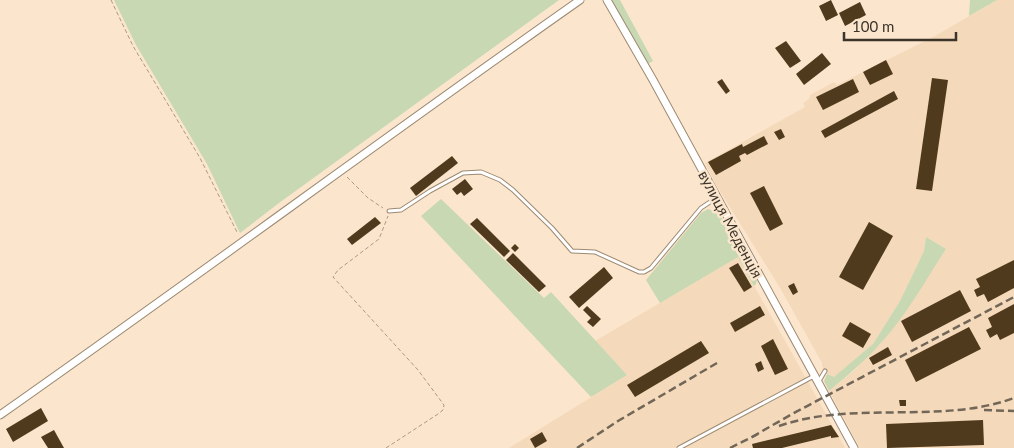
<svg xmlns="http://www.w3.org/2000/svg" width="1014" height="448" font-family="Lato,sans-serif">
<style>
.built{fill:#f4dabb}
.green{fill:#c7d8b3}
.building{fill:#503a1d}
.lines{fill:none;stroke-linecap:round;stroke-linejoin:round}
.service-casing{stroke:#9c8972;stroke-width:5}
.minor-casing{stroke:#9c8972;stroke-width:9}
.path{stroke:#a99987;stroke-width:1;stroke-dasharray:4 2.5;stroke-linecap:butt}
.service{stroke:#fff;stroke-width:3}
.minor{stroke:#fff;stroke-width:7}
.rail{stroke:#716658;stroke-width:2.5;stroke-dasharray:8 4;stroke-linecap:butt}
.labels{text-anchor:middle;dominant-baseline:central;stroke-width:5;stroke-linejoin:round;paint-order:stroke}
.street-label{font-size:15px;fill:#3c342b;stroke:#fbe6cd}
</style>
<rect width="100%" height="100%" fill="#fbe6cd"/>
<g class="built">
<path d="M997 0H1014V448H860L829 391 856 369 881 343 905 312 946 249 926 237 924 251 900 301 873 344 834 378 827 374 822 366V363L780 288 716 185 705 163 805 107 803 103 809 99 810 95 834 82 837 85 933 37Z"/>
<path d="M738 257 845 448H509L627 375 595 341Z"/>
</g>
<g class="green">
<path d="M114 0H559L279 203 240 233 207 164 136 45Z"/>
<path d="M609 0H620L653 61 646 65Z"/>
<path d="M970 0H997L969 16Z"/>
<path d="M441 199 544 298 551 292 627 375 591 397 421 216Z"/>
<path d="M708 209 717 212 723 219 757 280 756 284 754 286 738 257 660 303 646 280 701 213Z"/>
<path d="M926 237 946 249C925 281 906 316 880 344 865 361 847 376 829 391L824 381 827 374 834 377 873 344 900 301 924 251Z"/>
</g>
<g class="building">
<path d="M831 0 838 15 826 21 819 6Z"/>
<path d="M860 2 866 15 845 26 839 13Z"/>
<path d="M786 41 801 61 790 68 775 48Z"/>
<path d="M822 53 831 64 804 85 796 74Z"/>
<path d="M886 60 893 74 870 85 863 72Z"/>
<path d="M932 78 948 80 932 191 916 189Z"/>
<path d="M722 79 730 91 726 94 717 82Z"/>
<path d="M853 79 859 92 823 110 816 97Z"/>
<path d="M894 91 898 99 825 138 821 131Z"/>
<path d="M781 129 785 137 779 140 774 132Z"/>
<path d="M764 136 768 144 747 155 745 153 739 156 741 161 716 175 708 162 742 144 743 147Z"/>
<path d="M452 156 458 163 416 196 410 188Z"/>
<path d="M465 179 473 189 464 196 461 192 457 195 452 189Z"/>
<path d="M764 186 783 224 770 231 750 193Z"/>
<path d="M375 217 381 223 352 245 347 239Z"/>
<path d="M477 218 510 251 504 257 470 224Z"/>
<path d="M869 222 893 236 863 290 839 277Z"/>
<path d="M515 244 519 248 515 252 511 248Z"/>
<path d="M513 253 546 286 539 292 506 260Z"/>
<path d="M1014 260V288L988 302 984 294 977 297 974 290 980 287 976 279Z"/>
<path d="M738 263 752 287 744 292 729 268Z"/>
<path d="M604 267 613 278 579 308 569 297Z"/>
<path d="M794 283 798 292 793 295 788 286Z"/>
<path d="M960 290 971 311 912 342 901 321Z"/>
<path d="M1014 304V333L1000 340 997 334 990 338 986 330 992 327 988 318Z"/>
<path d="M587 306 601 319 593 327 587 322 591 318 583 310Z"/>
<path d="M760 306 765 315 735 332 730 323Z"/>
<path d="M850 322 871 334 863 348 842 336Z"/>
<path d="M969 327 981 349 916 382 905 360Z"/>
<path d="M773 339 788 369 775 375 761 346Z"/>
<path d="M701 341 709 353 635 397 627 385Z"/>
<path d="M888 347 892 355 873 365 869 358Z"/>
<path d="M761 361 764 369 758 372 755 364Z"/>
<path d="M899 400H906V406H900Z"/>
<path d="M41 408 48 421 13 442 6 429Z"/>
<path d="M983 420 984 445 887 448 886 424Z"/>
<path d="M831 425 839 437 831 438V436L782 448H753L752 444Z"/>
<path d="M54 430 64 448H48L41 437Z"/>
<path d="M542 432 547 441 535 448 530 439Z"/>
</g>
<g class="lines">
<defs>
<g id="service">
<path d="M389 211 401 210 430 191 463 173 481 172 500 180 513 190 552 228 572 251 595 252 639 272H644L651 268 701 208 716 198"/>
<path d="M819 381 825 371"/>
<path d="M679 448 814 376"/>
</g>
<g id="minor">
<path d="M607 0 653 80 854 448"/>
<path d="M0 415C195 278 385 137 580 0"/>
</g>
</defs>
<use href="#service" class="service-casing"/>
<use href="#minor" class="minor-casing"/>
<g class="path">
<path d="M111 0 133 46 200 158 238 234"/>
<path d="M347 177 368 198 383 208"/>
<path d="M386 448 438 414 443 410 444 405 418 370 333 277 338 270 379 239 388 216"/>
</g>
<use href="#service" class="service"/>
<use href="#minor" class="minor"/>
<g class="rail">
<path d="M984 410 1014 411"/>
<path d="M779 426C854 400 940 425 1014 398"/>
<path d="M752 437 792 414 1014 297"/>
<path d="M577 448 618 421 717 363"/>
<path d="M730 448 758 434"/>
</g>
</g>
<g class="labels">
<g class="street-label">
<text transform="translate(731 224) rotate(62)">вулиця Меденція</text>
</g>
</g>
<path d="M844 32v8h112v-8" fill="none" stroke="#3c342b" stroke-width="2.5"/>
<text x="852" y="32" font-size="15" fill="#3c342b" stroke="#fbe6cd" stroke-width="4" paint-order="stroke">100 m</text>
</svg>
